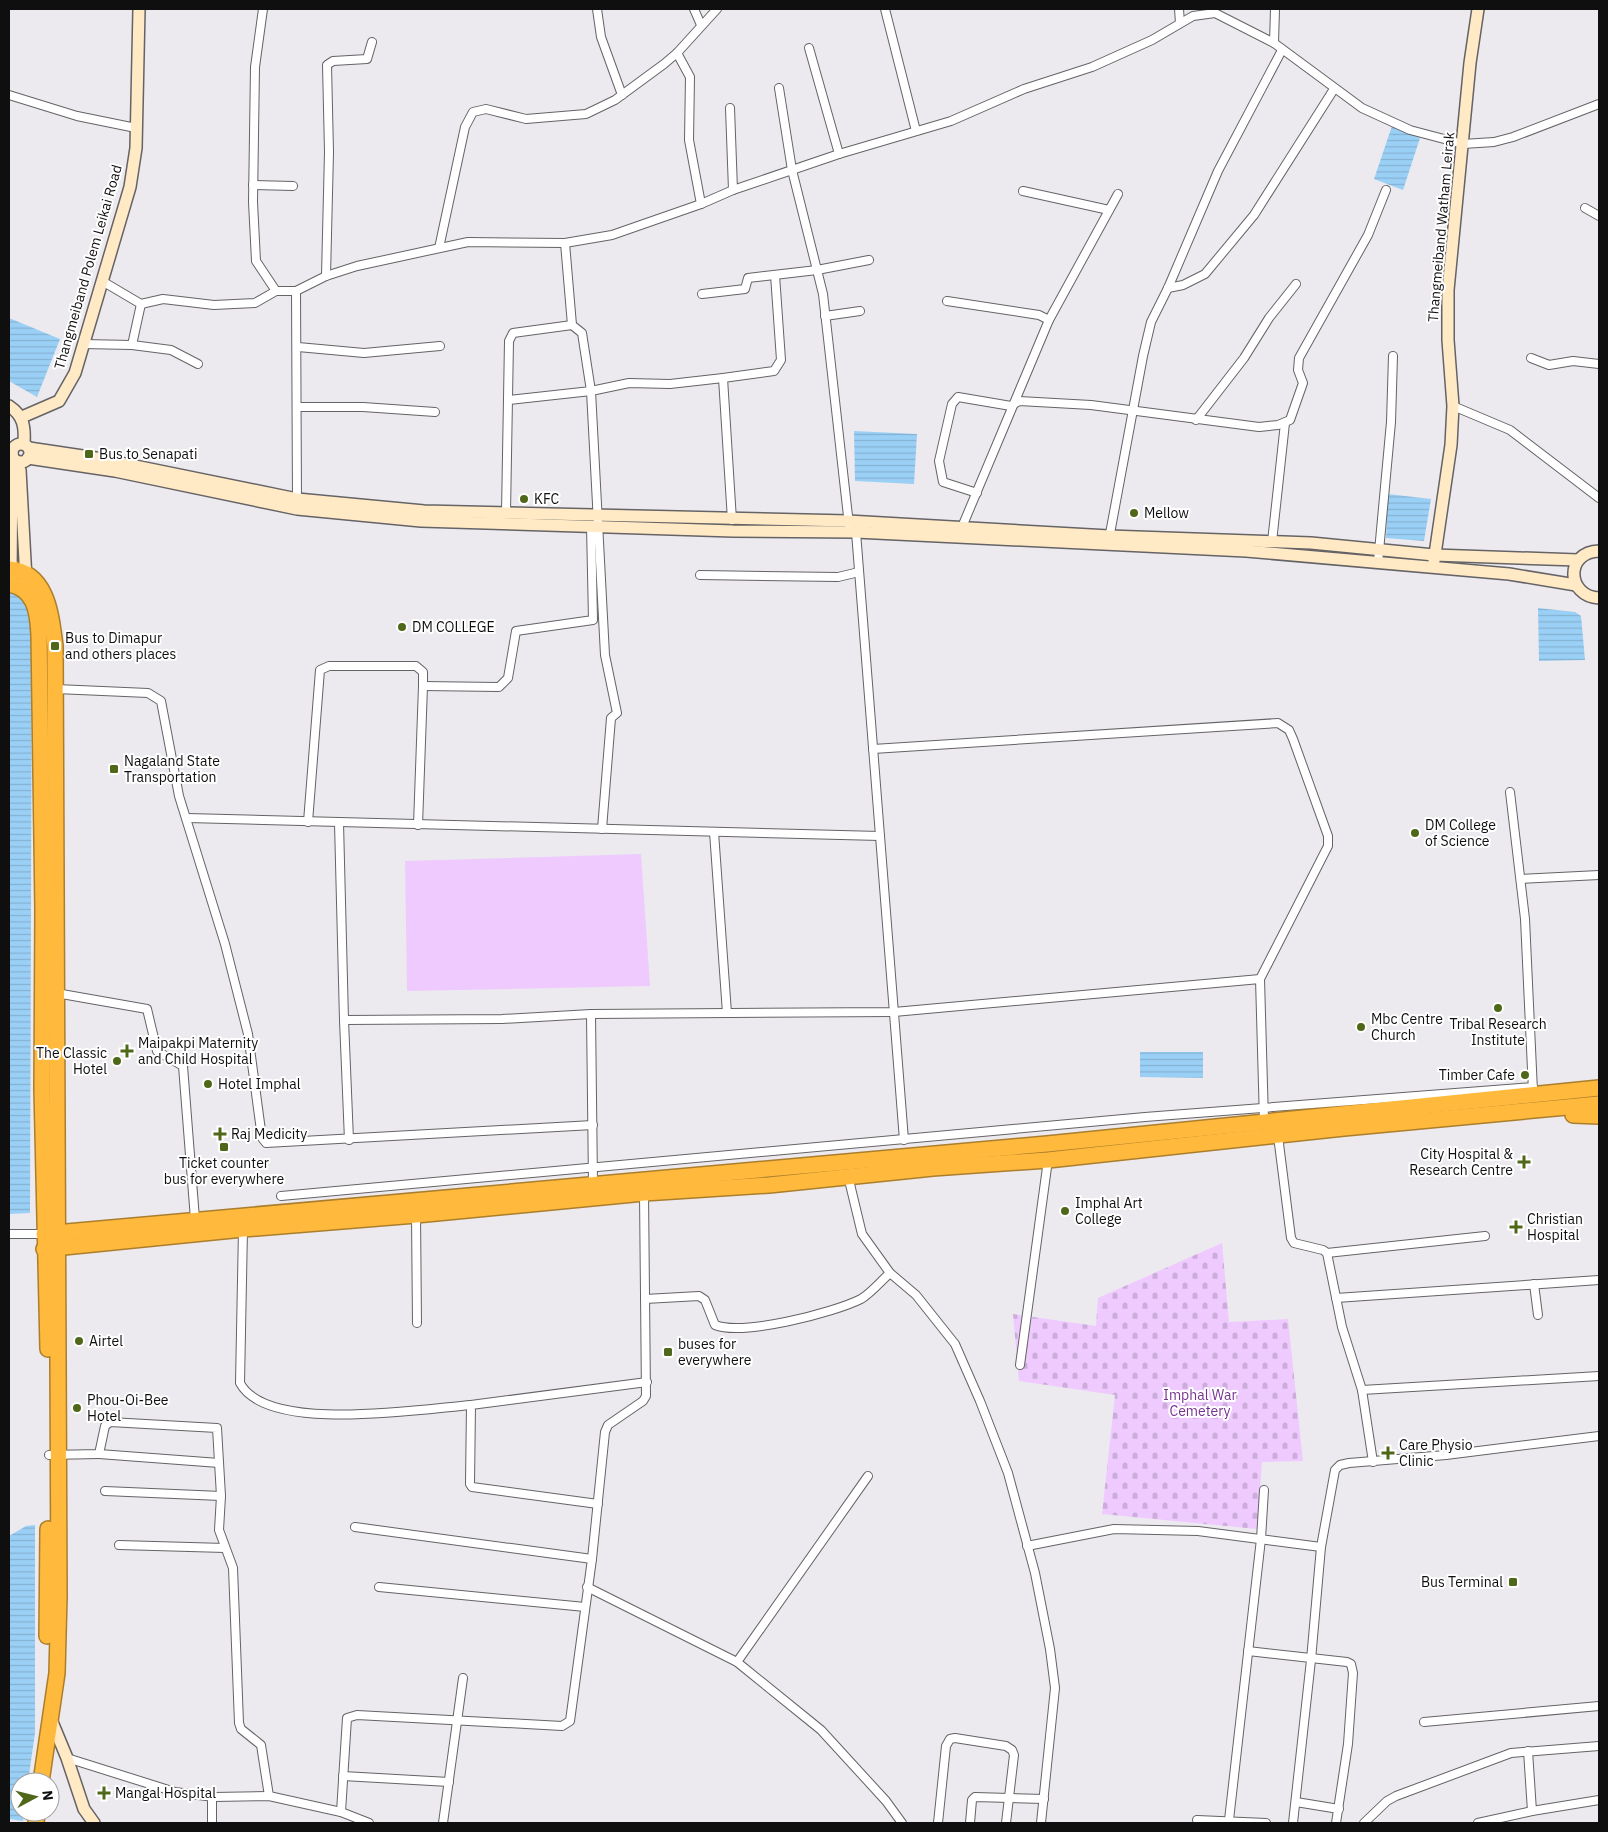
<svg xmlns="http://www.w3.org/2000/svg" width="1608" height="1832" font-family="'IBM Plex Sans',sans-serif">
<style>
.cemetery{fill:url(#cemetery-stones)}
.pitch{fill:#efcaff}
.water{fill:url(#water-rules)}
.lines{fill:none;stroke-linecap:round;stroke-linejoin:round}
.street-casing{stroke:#656366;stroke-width:10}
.secondary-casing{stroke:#656366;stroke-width:14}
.highway-casing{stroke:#ab7e2d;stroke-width:18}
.street{stroke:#fff;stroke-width:8}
.secondary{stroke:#ffeac5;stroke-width:11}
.highway{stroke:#ffba3d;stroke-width:15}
.poi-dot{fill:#4f6718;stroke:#fff;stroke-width:2}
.labels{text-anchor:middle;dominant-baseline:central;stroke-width:4;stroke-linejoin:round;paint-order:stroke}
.street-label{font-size:14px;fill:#100f10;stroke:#fff}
.poi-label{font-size:14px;fill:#100f10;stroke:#fff;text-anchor:start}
.park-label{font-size:14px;fill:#773291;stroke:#fff}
</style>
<defs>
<pattern id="cemetery-stones" width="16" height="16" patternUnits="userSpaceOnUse" patternTransform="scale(1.25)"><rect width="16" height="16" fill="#efcaff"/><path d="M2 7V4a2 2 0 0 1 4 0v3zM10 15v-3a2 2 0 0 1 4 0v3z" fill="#ccacda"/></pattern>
<pattern id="water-rules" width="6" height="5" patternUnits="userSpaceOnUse" patternTransform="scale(1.25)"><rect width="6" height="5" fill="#9bd0f6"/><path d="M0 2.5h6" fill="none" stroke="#84b1d2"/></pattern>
</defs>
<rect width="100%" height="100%" fill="#eceaee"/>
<path class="cemetery" d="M1222 1243 1229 1322 1288 1319 1303 1461 1262 1462 1257 1529 1102 1514 1115 1395 1019 1381 1013 1314 1096 1326 1098 1298Z"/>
<path class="pitch" d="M641 854 650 986 407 991 405 861Z"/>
<g class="water">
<path d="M1392 126 1420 138 1403 190 1374 179Z"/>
<path d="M9 318 60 339 37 397 9 381Z"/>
<path d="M854 431 917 434 914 484 855 481Z"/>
<path d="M1388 494 1431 499 1424 541 1386 538Z"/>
<path d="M9 589C23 597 28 605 32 621L30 1213 9 1214Z"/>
<path d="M1538 608 1575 612 1581 616 1585 660 1539 661Z"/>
<path d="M1140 1052H1203V1078L1140 1077Z"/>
<path d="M35 1525V1733L28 1782H20V1812H24L23 1821 9 1819V1536L26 1526Z"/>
</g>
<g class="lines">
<defs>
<g id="street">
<path d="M263 9 255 67 253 202 256 261 276 291H296L297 501"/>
<path d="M597 9 601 37 622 95"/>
<path d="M694 9 701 25"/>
<path d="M885 9 916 131"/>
<path d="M1179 9 1180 23"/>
<path d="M1274 43 1275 9"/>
<path d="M809 48 839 154"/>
<path d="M677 53 690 77 689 140 701 204"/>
<path d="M779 88 792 170 823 294 849 525"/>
<path d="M9 95 77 116 136 128"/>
<path d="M730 108 733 190"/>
<path d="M253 185 293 186"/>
<path d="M1023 191 1109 210"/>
<path d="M1585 208 1599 216"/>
<path d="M565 243 572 325"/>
<path d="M439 248 465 127 473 112 486 109 526 119 586 114 615 100 664 64 677 53 717 9"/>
<path d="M326 276 329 152 327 65 333 61 367 59 372 42"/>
<path d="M102 281 141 304 163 299 214 305 255 303 276 291"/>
<path d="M1168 288 1183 285 1205 274 1254 215 1334 89"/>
<path d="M296 291 326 276 357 266 468 242 565 243 612 235 701 204 733 190 839 154 951 121 1024 89 1092 67 1152 40 1193 16 1215 13 1274 43 1362 108 1410 130 1463 144 1494 142 1513 137 1599 104"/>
<path d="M702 294 745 289 748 278 817 270 869 260"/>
<path d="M947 301 1039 315 1049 320"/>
<path d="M825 316 860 311"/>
<path d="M83 344 132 345 171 350 198 364"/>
<path d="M132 345 141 304"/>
<path d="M298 347 364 353 440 346"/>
<path d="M1531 358 1549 365 1573 361 1599 364"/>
<path d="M723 378 774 371 781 360 775 275"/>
<path d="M1453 406 1510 430 1599 498"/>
<path d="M297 407H363L435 412"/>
<path d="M1196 420 1244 358 1269 318 1296 284"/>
<path d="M977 493 943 482 939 461 952 404 958 397 1011 406 1019 401 1091 405 1259 427 1278 425 1290 420 1303 383 1298 370 1299 358 1368 235 1386 190"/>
<path d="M506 513 509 341 513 333 572 325 582 333 591 391 509 400"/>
<path d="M962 527 1049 320 1118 194"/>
<path d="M856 532 904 1140"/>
<path d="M1109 539 1143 356 1151 322 1168 288 1218 171 1282 50"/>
<path d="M1272 542 1285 423"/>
<path d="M1378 562 1391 422 1393 356"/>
<path d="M700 575 838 577 859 572"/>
<path d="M423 686 499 687 508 678 516 631 593 620 591 526"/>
<path d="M56 689 148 693 161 701 179 796 225 944 248 1034 262 1138 266 1143 593 1125"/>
<path d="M1510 792 1525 919 1533 1091"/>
<path d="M187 818 880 836"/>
<path d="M308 822 320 670 329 666H416L423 672V686L418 825"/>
<path d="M339 823 344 1020 502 1019 591 1014 894 1012 1260 979 1328 846V836L1293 739 1289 730 1278 723 873 749"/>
<path d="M602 829 611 718 617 713 605 655 591 391 629 383 670 384 723 378 732 520"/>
<path d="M714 832 727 1013"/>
<path d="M1521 879 1599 875"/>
<path d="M1260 979 1264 1121"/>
<path d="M56 993 147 1009 157 1051 183 1066 195 1219"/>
<path d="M591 1014 593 1183"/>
<path d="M344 1020 349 1140"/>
<path d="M1278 1136 1291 1238 1294 1243 1323 1250 1327 1253 1342 1327 1362 1390 1373 1462"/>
<path d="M281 1196 1145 1117 1533 1087"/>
<path d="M416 1215 417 1323"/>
<path d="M243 1229 240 1383C267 1434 421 1409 471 1405"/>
<path d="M9 1234H44"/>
<path d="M1327 1253 1485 1236"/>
<path d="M890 1273 916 1295 955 1344 980 1401 1008 1473 1035 1573 1050 1649 1055 1688 1041 1823"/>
<path d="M1534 1284 1538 1315"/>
<path d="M1336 1298 1599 1280"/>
<path d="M645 1299 699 1296 705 1300 715 1325C743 1336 833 1313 861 1299 871 1293 881 1281 890 1273L862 1234 848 1176"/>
<path d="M1020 1365 1048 1160"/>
<path d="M1362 1390 1599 1376"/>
<path d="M99 1454 219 1463"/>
<path d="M49 1455 99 1454 105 1426 110 1422 217 1428 221 1496 219 1530 233 1568 239 1723 241 1729 261 1745 269 1796"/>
<path d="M105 1491 221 1496"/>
<path d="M598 1504 472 1487 470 1484 471 1405 647 1382"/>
<path d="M355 1527 592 1559"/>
<path d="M119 1545 225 1548"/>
<path d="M1027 1546 1114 1529 1198 1531 1321 1547"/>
<path d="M379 1587 585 1607"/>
<path d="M587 1587 737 1662 821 1730 886 1801 902 1823"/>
<path d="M1248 1651 1347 1662 1351 1664 1353 1673 1348 1744 1336 1823"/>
<path d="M737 1662 868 1476"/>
<path d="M1424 1722 1599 1706"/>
<path d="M1528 1751 1532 1811"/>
<path d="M67 1758 175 1792 214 1797 269 1796 341 1812 369 1823"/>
<path d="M343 1776 449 1782"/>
<path d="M212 1796V1823"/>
<path d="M1296 1802 1339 1809"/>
<path d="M341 1812 347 1718 357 1715 562 1726 570 1721 592 1559 605 1432 608 1425 643 1401 646 1396 644 1193"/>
<path d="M1197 1820 1266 1823"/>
<path d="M1229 1820 1261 1539 1264 1490"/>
<path d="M443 1823 463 1678"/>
<path d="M938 1823 946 1746 950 1739 955 1738 1006 1746 1012 1750 1014 1755 1006 1823"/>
<path d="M970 1823 972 1800 975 1797 1044 1799"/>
<path d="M1293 1823 1311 1660 1321 1547 1335 1470 1340 1465 1349 1463 1446 1455 1599 1436"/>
<path d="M1364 1823 1387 1801 1396 1796 1511 1753 1599 1746"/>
<path d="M1478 1823 1532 1811 1599 1800"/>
</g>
<g id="secondary">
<path d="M9 406C24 416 25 427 24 444"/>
<path d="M22 417 59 401 75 373 130 187 136 148 139 9"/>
<circle cx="21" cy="453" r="9"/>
<path d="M29 448 96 458 297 499 424 511 848 521 1109 536 1311 543 1434 555 1578 560"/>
<path d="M28 458 115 471 297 509 421 521 733 531 856 532 1246 551 1509 574 1576 585"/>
<path d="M20 470 26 579"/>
<path d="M1599 551C1565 552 1566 596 1599 598"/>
<path d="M1434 561 1451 445 1453 406 1448 340V290L1470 63 1478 9"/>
<path d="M11 577 12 453"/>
<path d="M50 1717 67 1758 84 1809 94 1823"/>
</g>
<g id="highway">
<path d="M9 569C48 572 51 616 55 646L59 1596 57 1673 41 1782"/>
<path d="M9 584C35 588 38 613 39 635L43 910 42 1089 48 1349"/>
<path d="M1573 1115 1599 1116"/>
<path d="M44 1234 1047 1144 1599 1088"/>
<path d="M44 1249 243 1229 416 1215 644 1193 769 1185 933 1168 1048 1160 1344 1128 1599 1104"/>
<path d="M47 1636 48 1529"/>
<path d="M36 1823 37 1812"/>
</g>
</defs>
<use href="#street" class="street-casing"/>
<use href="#secondary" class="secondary-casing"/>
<use href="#highway" class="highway-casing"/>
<use href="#street" class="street"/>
<use href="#secondary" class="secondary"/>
<use href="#highway" class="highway"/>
</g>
<g class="poi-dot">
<rect x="84" y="449" width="10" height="10" rx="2.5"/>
<circle cx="524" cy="499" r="5"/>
<circle cx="1134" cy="513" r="5"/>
<circle cx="402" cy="627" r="5"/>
<rect x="50" y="641" width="10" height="10" rx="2.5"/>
<rect x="109" y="764" width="10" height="10" rx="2.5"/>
<circle cx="1415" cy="833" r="5"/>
<circle cx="1498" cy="1008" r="5"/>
<circle cx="1361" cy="1027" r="5"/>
<path d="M124.5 1043.5h5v5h5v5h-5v5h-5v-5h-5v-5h5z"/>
<circle cx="117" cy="1061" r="5"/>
<circle cx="1525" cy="1075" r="5"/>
<circle cx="208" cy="1084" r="5"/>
<path d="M217.5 1126.5h5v5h5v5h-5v5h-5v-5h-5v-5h5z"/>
<rect x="219" y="1142" width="10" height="10" rx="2.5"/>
<path d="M1521.5 1154.5h5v5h5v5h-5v5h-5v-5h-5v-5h5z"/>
<circle cx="1065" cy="1211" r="5"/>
<path d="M1513.5 1219.5h5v5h5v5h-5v5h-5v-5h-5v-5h5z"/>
<circle cx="79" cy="1341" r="5"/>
<rect x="663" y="1347" width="10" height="10" rx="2.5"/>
<circle cx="77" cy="1408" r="5"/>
<path d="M1385.5 1445.5h5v5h5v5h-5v5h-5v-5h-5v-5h5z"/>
<rect x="1508" y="1577" width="10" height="10" rx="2.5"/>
<path d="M101.5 1785.5h5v5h5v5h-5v5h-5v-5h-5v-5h5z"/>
</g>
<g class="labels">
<g class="street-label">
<text transform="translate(1441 227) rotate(-85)">Thangmeiband Watham Leirak</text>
<text transform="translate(88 267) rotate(-74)">Thangmeiband Polem Leikai Road</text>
</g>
<g class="poi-label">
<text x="99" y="454">Bus to Senapati</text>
<text x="534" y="499">KFC</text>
<text x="1144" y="513">Mellow</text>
<text x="412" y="627">DM COLLEGE</text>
<text x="65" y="638">Bus to Dimapur<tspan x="65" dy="16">and others places</tspan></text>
<text x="124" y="761">Nagaland State<tspan x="124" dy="16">Transportation</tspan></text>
<text x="1425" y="825">DM College<tspan x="1425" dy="16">of Science</tspan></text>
<text x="1371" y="1019">Mbc Centre<tspan x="1371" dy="16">Church</tspan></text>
<text x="1498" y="1024" text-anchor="middle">Tribal Research<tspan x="1498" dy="16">Institute</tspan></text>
<text x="138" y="1043">Maipakpi Maternity<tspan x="138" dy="16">and Child Hospital</tspan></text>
<text x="107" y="1053" text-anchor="end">The Classic<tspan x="107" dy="16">Hotel</tspan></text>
<text x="1515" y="1075" text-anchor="end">Timber Cafe</text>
<text x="218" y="1084">Hotel Imphal</text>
<text x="231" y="1134">Raj Medicity</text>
<text x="1513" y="1154" text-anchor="end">City Hospital &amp;<tspan x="1513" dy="16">Research Centre</tspan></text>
<text x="224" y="1163" text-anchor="middle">Ticket counter<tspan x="224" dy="16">bus for everywhere</tspan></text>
<text x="1075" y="1203">Imphal Art<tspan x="1075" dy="16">College</tspan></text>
<text x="1527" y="1219">Christian<tspan x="1527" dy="16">Hospital</tspan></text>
<text x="89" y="1341">Airtel</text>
<text x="678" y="1344">buses for<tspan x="678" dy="16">everywhere</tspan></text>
<text x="87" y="1400">Phou-Oi-Bee<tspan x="87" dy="16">Hotel</tspan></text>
<text x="1399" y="1445">Care Physio<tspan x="1399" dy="16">Clinic</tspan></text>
<text x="1503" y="1582" text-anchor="end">Bus Terminal</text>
<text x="115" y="1793">Mangal Hospital</text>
</g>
<g class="park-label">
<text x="1200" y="1395">Imphal War<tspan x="1200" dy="16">Cemetery</tspan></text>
</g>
</g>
<rect width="1608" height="1832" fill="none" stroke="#100f10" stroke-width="20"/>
<g transform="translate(35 1797) rotate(83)"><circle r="24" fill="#ffffff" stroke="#9f9f9f"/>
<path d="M0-4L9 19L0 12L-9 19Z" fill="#4f6718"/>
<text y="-8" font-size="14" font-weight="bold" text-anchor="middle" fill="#100f10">N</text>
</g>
</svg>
